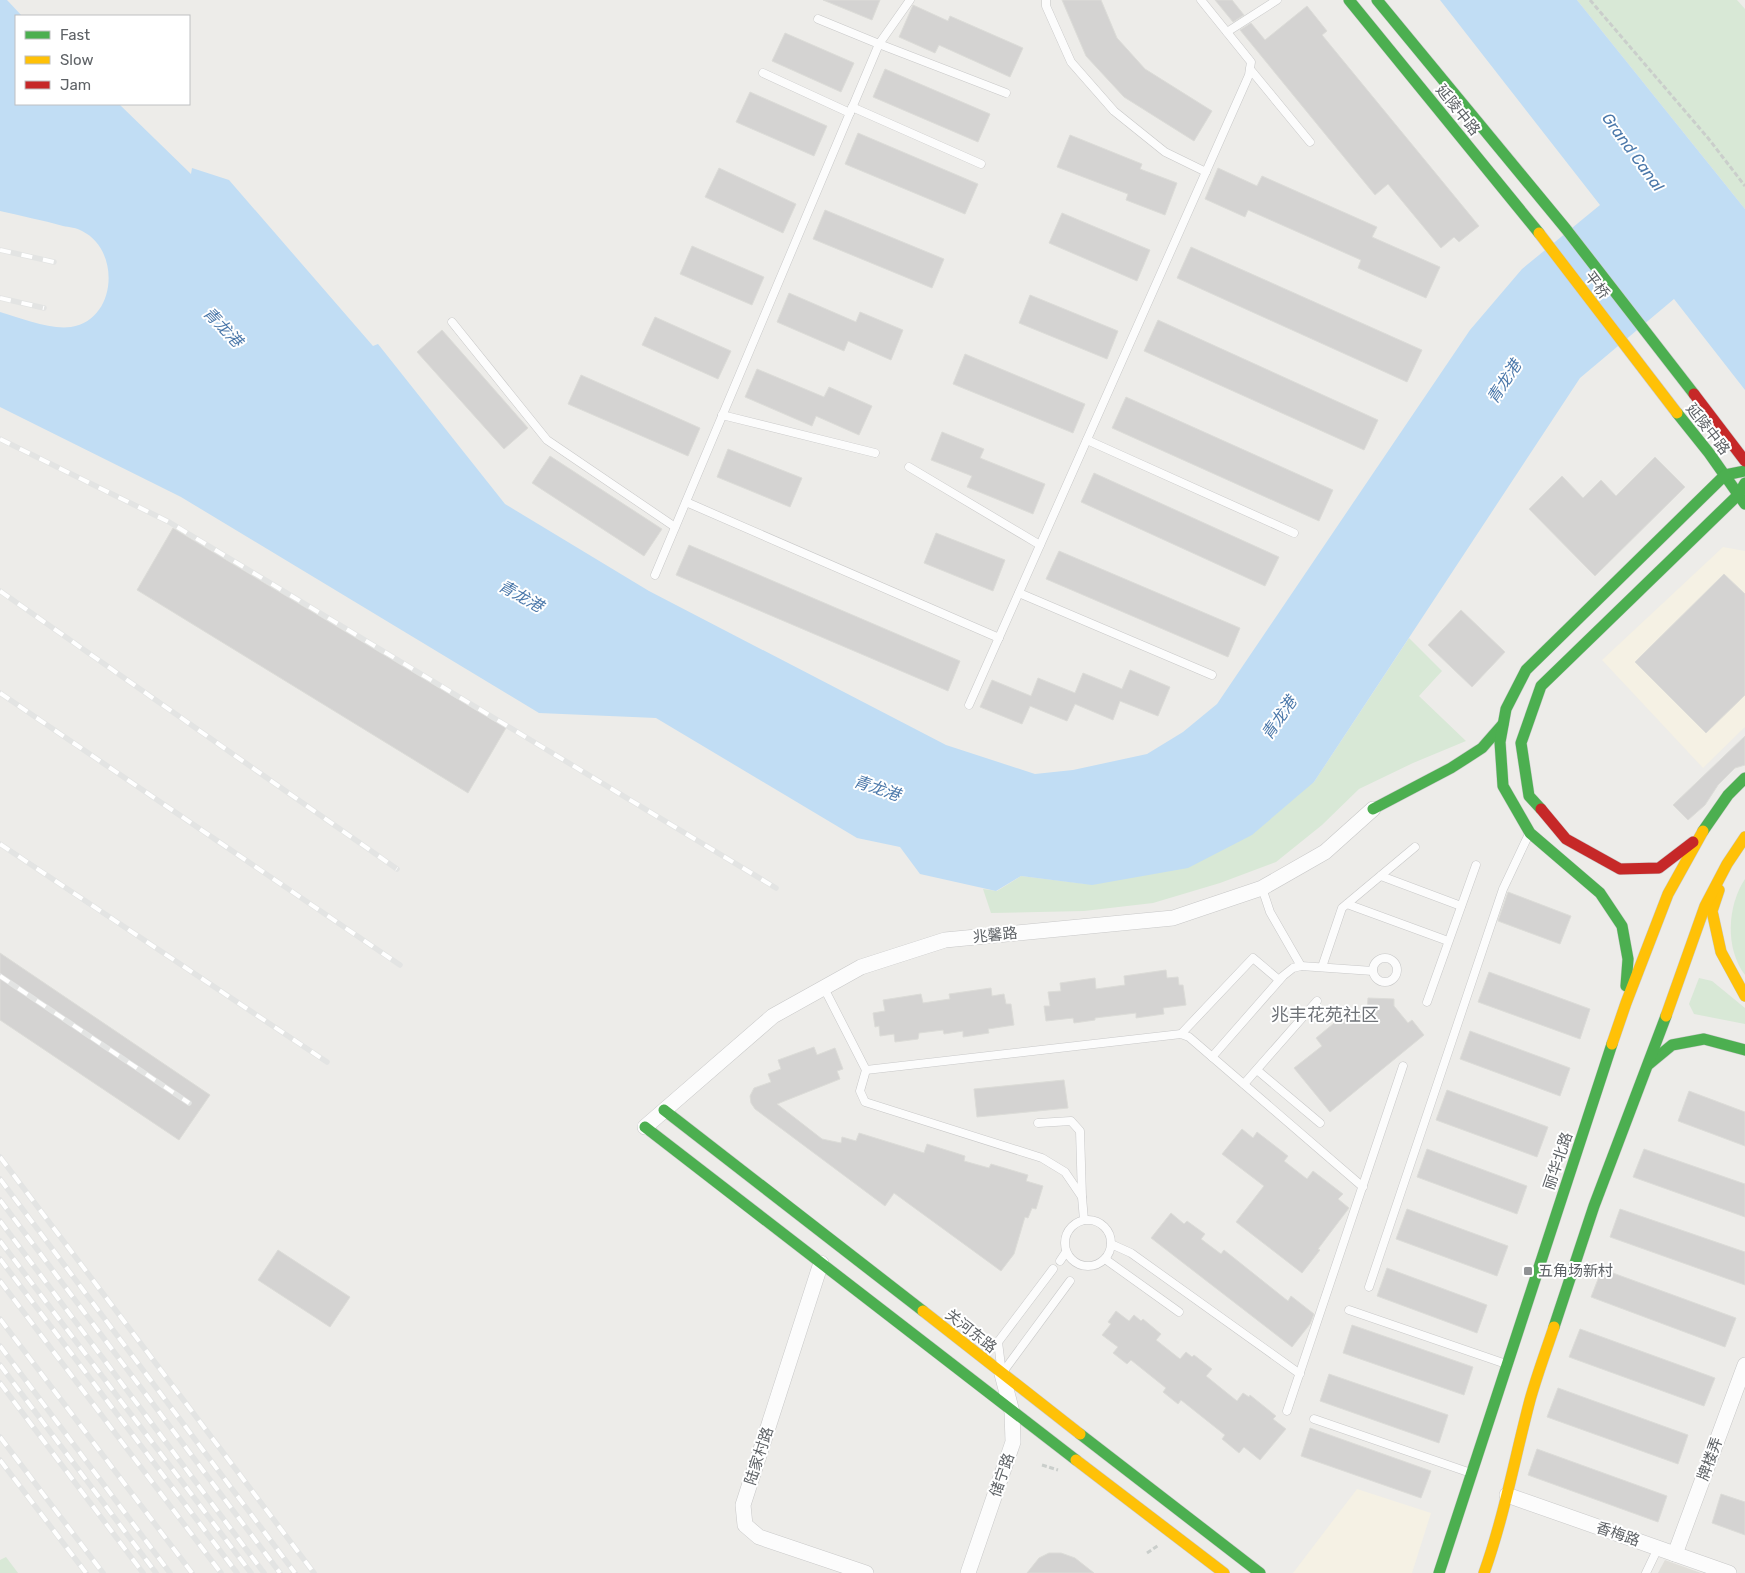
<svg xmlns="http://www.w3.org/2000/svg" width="1745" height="1573" font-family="Rubik,'Noto Sans SC',sans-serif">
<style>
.commercial{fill:#f5f1e4}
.education{fill:#e0ded9}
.green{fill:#d8e8d6}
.water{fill:#c1ddf4}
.building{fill:#d4d3d2;stroke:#dcdcd8}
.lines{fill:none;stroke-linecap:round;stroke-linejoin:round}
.lane-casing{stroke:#c8c8c8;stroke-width:9}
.street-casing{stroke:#c8c8c8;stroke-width:16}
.fast-casing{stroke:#cacaca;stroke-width:12}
.slow-casing{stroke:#cacaca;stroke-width:12}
.jam-casing{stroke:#cacaca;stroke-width:12}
.path{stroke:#cacecb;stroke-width:3;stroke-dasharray:5 2.5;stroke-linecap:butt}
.lane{stroke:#fcfcfc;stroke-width:8}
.street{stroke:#fcfcfc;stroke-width:15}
.fast{stroke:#4caf50;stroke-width:11}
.slow{stroke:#ffc107;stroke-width:11}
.jam{stroke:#c62828;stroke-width:11}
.rail-casing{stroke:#e3e4e3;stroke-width:5.5}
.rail{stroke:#fff;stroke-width:4;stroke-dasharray:11;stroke-linecap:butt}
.poi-dot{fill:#909294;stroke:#fff;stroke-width:2}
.labels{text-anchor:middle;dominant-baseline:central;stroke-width:4;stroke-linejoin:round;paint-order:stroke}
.street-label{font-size:15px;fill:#5e6266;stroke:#fff}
.poi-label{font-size:15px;fill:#5e6266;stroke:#fff;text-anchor:start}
.water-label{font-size:16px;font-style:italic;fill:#4b78aa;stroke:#fff}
.quarter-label{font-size:18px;fill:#6f7378;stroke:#fff}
</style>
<rect width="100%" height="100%" fill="#edece9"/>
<g class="commercial">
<path d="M1723 547 1745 551V727L1703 768 1602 660Z"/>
<path d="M1357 1489 1431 1513 1412 1573H1293Z"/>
</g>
<path class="education" d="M1665 1560 1701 1573H1658Z"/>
<g class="green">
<path d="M1577 0H1737L1745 9V209Z"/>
<path d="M1409 638 1442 671 1419 696 1466 741 1413 763 1359 789 1322 825 1276 862 1220 883 1153 903 1084 911 991 913 983 889 997 891 1021 876 1087 884 1314 782Z"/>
<path d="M1745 879V975C1725 949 1727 906 1745 879Z"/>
<path d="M1699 978 1712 981 1745 1008V1024L1694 1014 1689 1004Z"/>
<path d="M6 1557 18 1573H0V1560Z"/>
</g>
<path class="water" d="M0 0H7L22 16H16V104H119L191 174 192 168 229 180 373 346 378 344 505 504 649 591 946 745 1035 774 1073 770 1147 754 1183 732 1217 704 1470 330 1522 269 1600 205 1440 0H1577L1745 209V390L1674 299 1580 378 1314 782 1252 835 1188 868 1092 885 1021 876 996 891 920 874 900 847 857 838 656 718 539 713 181 497 0 407V312C21 318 50 330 71 327 117 320 121 250 82 231 77 228 69 227 63 226 42 220 21 216 0 211Z"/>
<g class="building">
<path d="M823 0H880L872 20Z"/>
<path d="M1062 0H1101L1117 38 1145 69 1212 111 1194 141 1124 97 1086 56Z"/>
<path d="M1215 0H1232L1244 15 1233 22Z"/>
<path d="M913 5 948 21 950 16 1023 48 1010 77 939 45 935 53 899 37Z"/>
<path d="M1307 6 1327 31 1322 35 1479 226 1459 242 1454 237 1441 248 1388 184 1375 195 1240 30 1251 23 1265 40Z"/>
<path d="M785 33 854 63 841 92 772 61Z"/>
<path d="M885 69 990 114 978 142 873 97Z"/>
<path d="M750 92 827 126 814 156 736 122Z"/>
<path d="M858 133 978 184 965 214 845 164Z"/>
<path d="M1070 135 1142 164 1140 169 1177 183 1165 215 1126 200 1128 194 1057 167Z"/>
<path d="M719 168 796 204 783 233 705 197Z"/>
<path d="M1218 168 1257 186 1262 176 1377 227 1372 237 1440 267 1426 298 1358 268 1361 260 1248 210 1245 217 1205 199Z"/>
<path d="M825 210 944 259 932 288 813 239Z"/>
<path d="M1062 213 1150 250 1137 281 1049 243Z"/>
<path d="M692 246 764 277 752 305 680 274Z"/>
<path d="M1191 247 1422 350 1407 382 1177 278Z"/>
<path d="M789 293 856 322 860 312 903 330 891 360 848 341 844 351 777 322Z"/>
<path d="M1030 295 1118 331 1107 359 1019 323Z"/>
<path d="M655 317 731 351 718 379 642 345Z"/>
<path d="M1158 320 1378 420 1364 450 1144 351Z"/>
<path d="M442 330 528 428 504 449 417 352Z"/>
<path d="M965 354 1085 404 1073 433 953 384Z"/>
<path d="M757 369 824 397 829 387 872 406 859 435 816 416 812 426 745 397Z"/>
<path d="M581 375 700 428 688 456 568 404Z"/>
<path d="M1126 397 1333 490 1319 521 1112 428Z"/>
<path d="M942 432 984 449 980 458 1045 484 1033 514 967 487 972 476 931 460Z"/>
<path d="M728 449 802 478 790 507 717 477Z"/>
<path d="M550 456 662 529 644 556 532 483Z"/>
<path d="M1655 457 1685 487 1595 576 1529 509 1562 476 1583 498 1601 480 1616 496Z"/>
<path d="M1094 473 1279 557 1265 586 1081 502Z"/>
<path d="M173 528 506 728 468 793 137 590Z"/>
<path d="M936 533 1005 560 993 591 924 563Z"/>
<path d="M689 545 960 661 948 691 676 575Z"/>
<path d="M1059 551 1240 628 1228 657 1046 579Z"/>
<path d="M1724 574 1745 594V695L1706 733 1635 662Z"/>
<path d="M1461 610 1505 652 1472 687 1428 645Z"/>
<path d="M1130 670 1170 687 1158 716 1120 701 1113 720 1075 704 1067 721 1030 706 1022 724 980 707 992 680 1031 696 1038 678 1075 693 1083 673 1122 689Z"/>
<path d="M1745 736V765L1735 768 1718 785 1705 805 1688 820 1673 805Z"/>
<path d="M1508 892 1571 916 1560 944 1498 921Z"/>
<path d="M0 953 210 1095 179 1140 0 1020Z"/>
<path d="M1166 970 1167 978 1178 977 1179 985H1183L1186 1005 1163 1008 1164 1014 1136 1018V1013L1095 1018V1020L1074 1023 1073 1018 1046 1021 1044 1006H1050L1048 992 1061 991 1060 983 1095 978 1096 989 1125 985 1124 976Z"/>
<path d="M1489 972 1590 1009 1580 1039 1478 1002Z"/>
<path d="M991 988 992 996 1004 994 1006 1004H1011L1014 1025 988 1029 989 1033 963 1037V1031L944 1034 943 1030 919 1033 918 1039 895 1042 894 1034 880 1036 879 1026 875 1027 873 1013 885 1011 883 1000 921 994 923 1003 950 999 949 994Z"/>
<path d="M1368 998 1394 999V1006L1408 1023 1412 1020 1424 1035 1330 1112 1294 1068 1322 1046 1316 1038 1345 1014 1352 1023 1361 1009 1367 1010Z"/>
<path d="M1470 1031 1570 1068 1560 1096 1460 1059Z"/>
<path d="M814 1047 817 1055 835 1048 843 1069 837 1071 840 1079 777 1104 822 1139 841 1143 842 1137 856 1141 859 1133 924 1153 927 1144 965 1156 964 1161 989 1168 991 1164 1028 1175 1026 1181 1043 1186 1036 1209 1032 1208 1028 1218 1025 1217 1014 1254 1001 1271 894 1193 885 1206 755 1109 751 1103 750 1096 754 1088 771 1082 768 1074 781 1069 778 1060Z"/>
<path d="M1064 1080 1068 1108 977 1117 974 1089Z"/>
<path d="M1447 1090 1548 1127 1537 1157 1436 1120Z"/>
<path d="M1689 1091 1745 1112V1146L1678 1121Z"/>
<path d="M1242 1129 1253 1138 1257 1132 1288 1156 1284 1161 1307 1179 1313 1171 1343 1194 1338 1199 1349 1208 1318 1249 1320 1250 1302 1273 1236 1222 1264 1186 1222 1154Z"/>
<path d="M1427 1149 1527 1186 1517 1214 1417 1177Z"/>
<path d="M1644 1149 1745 1184V1217L1633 1177Z"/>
<path d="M1407 1209 1508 1246 1497 1276 1396 1239Z"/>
<path d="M1620 1209 1745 1252V1285L1610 1237Z"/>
<path d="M1171 1213 1184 1224 1187 1221 1205 1234 1201 1239 1221 1254 1224 1250 1288 1301 1291 1296 1314 1314 1310 1324 1292 1347 1151 1238Z"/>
<path d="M278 1250 350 1297 330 1327 258 1280Z"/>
<path d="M1387 1268 1487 1305 1477 1333 1377 1296Z"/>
<path d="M1602 1269 1736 1318 1725 1347 1591 1297Z"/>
<path d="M1116 1311 1129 1321 1134 1315 1141 1321 1143 1319 1161 1334 1156 1340 1180 1359 1186 1352 1192 1357 1194 1355 1212 1369 1206 1376 1237 1401 1243 1393 1249 1397 1250 1395 1276 1416 1273 1419 1286 1429 1260 1460 1244 1447 1239 1453 1222 1439 1225 1435 1181 1400 1178 1404 1163 1392 1166 1388 1131 1360 1127 1364 1113 1353 1118 1347 1102 1335 1111 1324 1108 1322Z"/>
<path d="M1352 1325 1473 1367 1464 1395 1343 1353Z"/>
<path d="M1580 1329 1715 1378 1704 1406 1569 1357Z"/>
<path d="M1329 1374 1448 1415 1439 1443 1320 1401Z"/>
<path d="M1558 1388 1688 1435 1678 1464 1547 1417Z"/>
<path d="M1310 1428 1431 1471 1421 1498 1301 1456Z"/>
<path d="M1537 1449 1667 1496 1658 1522 1528 1475Z"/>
<path d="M1721 1494 1745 1502V1535L1712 1523Z"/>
<path d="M1049 1553H1061L1075 1558 1094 1573H1027L1039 1558Z"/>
</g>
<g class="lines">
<defs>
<g id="lane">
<path d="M1046 0V6L1071 62 1114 111 1165 152 1206 172"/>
<path d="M818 19 879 44 1006 93"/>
<path d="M1227 32 1277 0"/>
<path d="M1250 69 1310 142"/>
<path d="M763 73 850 113"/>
<path d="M852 107 981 164"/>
<path d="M452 322 547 440 675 527"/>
<path d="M722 415 875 453"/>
<path d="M1087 440 1294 533"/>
<path d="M909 467 1040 545"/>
<path d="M686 502 999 638"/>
<path d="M655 575 879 44 910 0"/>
<path d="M1019 593 1212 675"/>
<path d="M969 705 1249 75 1251 62 1201 0"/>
<path d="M1381 876 1461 906"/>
<path d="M1262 888 1270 912 1301 966"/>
<path d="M1347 904 1448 941"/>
<circle cx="1385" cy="970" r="12"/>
<path d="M1322 967 1342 908 1415 847"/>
<path d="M824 988 866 1070 860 1091 865 1102 1042 1158 1065 1172 1082 1197 1084 1220"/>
<path d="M1427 1002 1476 865"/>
<path d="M1181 1034 1253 958 1279 980"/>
<path d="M1212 1057 1283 976 1293 968 1301 966 1373 971"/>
<path d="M866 1070 1181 1034 1189 1037 1363 1187"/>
<path d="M1257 1070 1320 1123"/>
<path d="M1244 1084 1317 1001"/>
<path d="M1038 1123 1071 1121 1080 1131 1082 1197"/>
<circle cx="1088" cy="1243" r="23"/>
<path d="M1111 1244 1131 1253 1300 1374"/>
<path d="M1105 1259 1179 1312"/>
<path d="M1060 1261 1066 1252"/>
<path d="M1369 1287 1503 889 1529 834"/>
<path d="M1349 1310 1506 1364"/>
<path d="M1001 1366 998 1342 1053 1269"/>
<path d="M1003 1372 1070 1281"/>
<path d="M1287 1411 1403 1066"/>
<path d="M1314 1419 1468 1472"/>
<path d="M1646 1573 1658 1548"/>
</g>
<g id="street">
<path d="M645 1127 773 1016 861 967 945 940 1173 918 1262 888 1325 852 1373 809"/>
<path d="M821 1263 743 1505 745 1525 759 1537 866 1573"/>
<path d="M1507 1495 1729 1573"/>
<path d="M1675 1554 1745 1365"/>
<path d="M968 1573 1013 1442 1012 1412 1002 1374"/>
</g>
<g id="fast">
<path d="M1349 0 1539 233"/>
<path d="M1377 0 1566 229 1694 394"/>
<path d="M1677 413 1709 453 1745 504"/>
<path d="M1373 809 1451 768 1482 748 1503 724"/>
<path d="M1541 809 1529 796 1521 743 1541 686 1738 495 1745 483"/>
<path d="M1703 831 1728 795 1745 778"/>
<path d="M1626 986 1628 959 1622 926 1600 893 1530 833 1503 786 1500 742 1506 709 1526 670 1725 475 1745 471"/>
<path d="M1649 1064 1672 1045 1704 1039 1745 1050"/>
<path d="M664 1110 923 1311"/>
<path d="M645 1127 1076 1460"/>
<path d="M1554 1327 1594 1206 1666 1016"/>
<path d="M1080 1434 1260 1573"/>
<path d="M1439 1573 1612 1044"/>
</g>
<g id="slow">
<path d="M1539 233 1677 413"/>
<path d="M1719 890 1712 911 1721 952 1745 996"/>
<path d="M1666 1016 1705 906 1727 864 1745 837"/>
<path d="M1612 1044 1626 1003 1668 894 1703 831"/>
<path d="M923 1311 1080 1434"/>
<path d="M1076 1460 1224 1573"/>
<path d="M1484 1573C1504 1517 1515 1457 1530 1400 1537 1375 1546 1351 1554 1327"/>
</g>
<g id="jam">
<path d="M1694 394 1745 461"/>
<path d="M1541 809 1566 839 1620 869 1659 868 1693 842"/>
</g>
</defs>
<use href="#lane" class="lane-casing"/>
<use href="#street" class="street-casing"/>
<use href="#fast" class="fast-casing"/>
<use href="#slow" class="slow-casing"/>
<use href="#jam" class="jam-casing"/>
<g class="path">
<path d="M1590 0 1708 138 1745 186"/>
<path d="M1042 1465 1058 1470"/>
<path d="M1147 1553 1159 1545"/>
</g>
<use href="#lane" class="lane"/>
<use href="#street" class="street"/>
<use href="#fast" class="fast"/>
<use href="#slow" class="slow"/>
<use href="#jam" class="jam"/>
<defs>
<g id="rail">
<path d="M0 250 54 262"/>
<path d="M0 298 44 308"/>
<path d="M0 439 169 522 776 888"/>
<path d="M0 591 397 869"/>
<path d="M0 693 400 965"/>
<path d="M0 844 327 1062"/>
<path d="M0 976 189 1103"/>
<path d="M0 1157 314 1573"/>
<path d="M0 1179 295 1573"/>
<path d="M0 1200 280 1573"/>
<path d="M0 1221 264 1573"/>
<path d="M0 1241 251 1573"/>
<path d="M0 1259 237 1573"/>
<path d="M0 1281 221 1573"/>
<path d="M0 1319 192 1573"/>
<path d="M0 1346 170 1573"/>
<path d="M0 1365 156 1573"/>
<path d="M0 1383 143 1573"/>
<path d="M0 1437 103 1573"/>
<path d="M0 1460 86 1573"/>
</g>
</defs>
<use href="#rail" class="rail-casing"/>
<use href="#rail" class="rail"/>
</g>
<rect class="poi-dot" x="1523" y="1266" width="10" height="10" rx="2.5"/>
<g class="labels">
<g class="street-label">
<text transform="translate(1458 110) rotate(51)">延陵中路</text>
<text transform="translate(1597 285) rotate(53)">平桥</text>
<text transform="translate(1708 429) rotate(52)">延陵中路</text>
<text transform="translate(995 935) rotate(-6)">兆馨路</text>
<text transform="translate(1558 1161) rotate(-71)">丽华北路</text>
<text transform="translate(971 1331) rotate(38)">关河东路</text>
<text transform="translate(759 1456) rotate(-72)">陆家村路</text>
<text transform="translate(1710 1459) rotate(-70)">牌楼弄</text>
<text transform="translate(1002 1475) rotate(-71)">储宁路</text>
<text transform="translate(1618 1534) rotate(19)">香梅路</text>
</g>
<g class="poi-label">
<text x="1538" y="1271">五角场新村</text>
</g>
<g class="water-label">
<text transform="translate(1633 152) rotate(54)">Grand Canal</text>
<text transform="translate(223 327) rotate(46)">青龙港</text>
<text transform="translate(1504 382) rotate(-57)">青龙港</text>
<text transform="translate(521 596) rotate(29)">青龙港</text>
<text transform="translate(1279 718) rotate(-55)">青龙港</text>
<text transform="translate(877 788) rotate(19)">青龙港</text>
</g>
<g class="quarter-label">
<text x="1325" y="1015">兆丰花苑社区</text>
</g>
</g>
<rect x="15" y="15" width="175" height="90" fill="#ffffff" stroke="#bfc0c2"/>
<rect x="25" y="31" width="25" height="8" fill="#4caf50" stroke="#bfc0c2"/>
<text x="60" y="40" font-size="15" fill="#5e6266">Fast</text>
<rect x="25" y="56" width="25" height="8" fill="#ffc107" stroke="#bfc0c2"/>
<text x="60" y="65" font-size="15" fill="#5e6266">Slow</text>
<rect x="25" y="81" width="25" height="8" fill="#c62828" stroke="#bfc0c2"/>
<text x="60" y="90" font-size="15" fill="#5e6266">Jam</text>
</svg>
